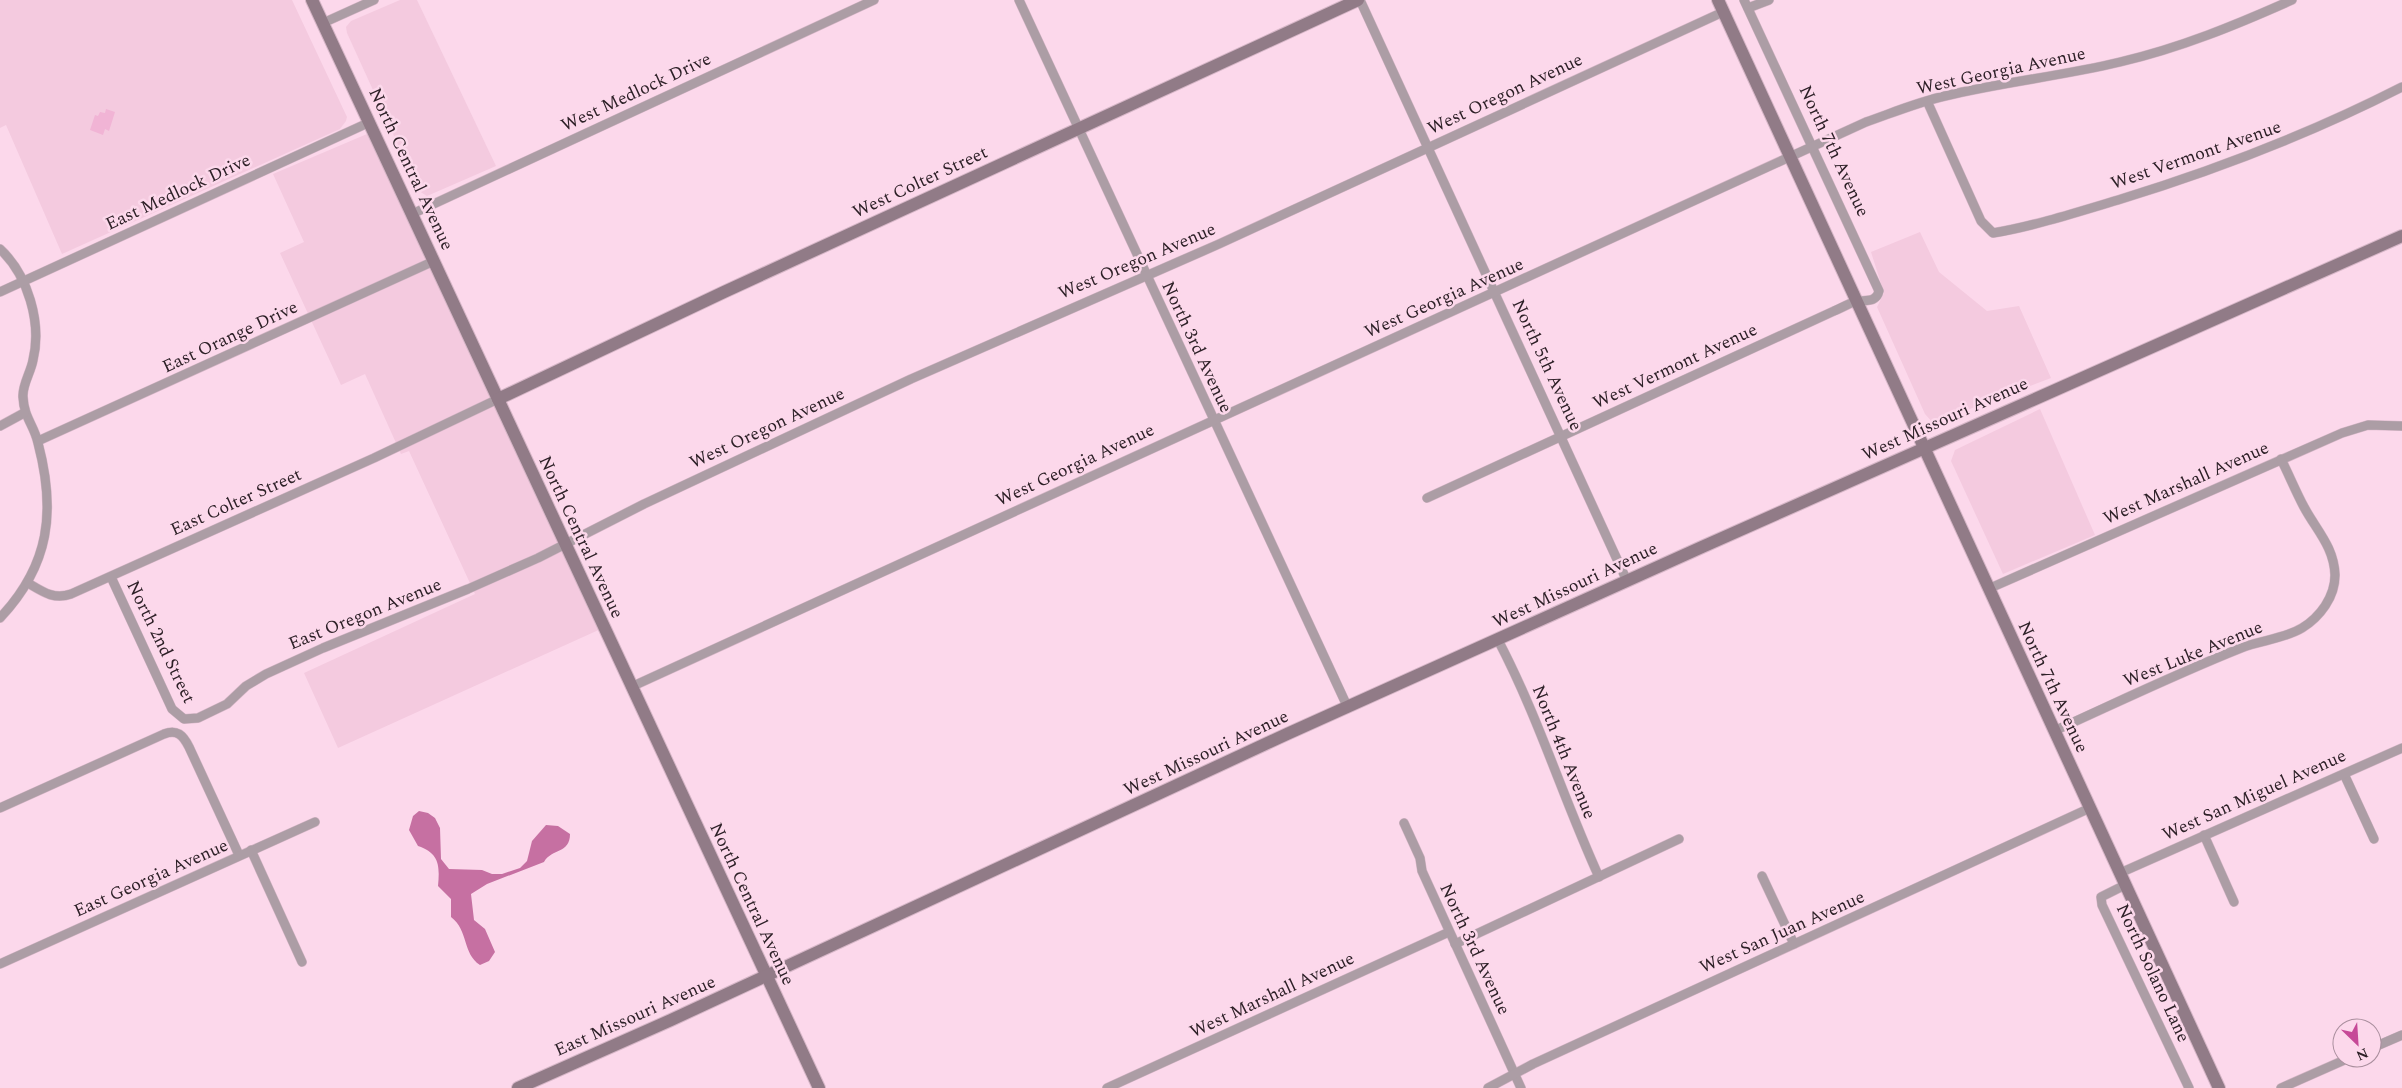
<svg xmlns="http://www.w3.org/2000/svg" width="2402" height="1088" font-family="Spectral,serif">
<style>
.built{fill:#f4cadf}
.green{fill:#f1b4d5}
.water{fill:#c670a2}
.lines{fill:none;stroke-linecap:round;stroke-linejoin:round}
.street-casing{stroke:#d7b7c8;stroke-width:10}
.secondary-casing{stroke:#d7b7c8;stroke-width:14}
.street{stroke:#ac9da5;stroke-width:9}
.secondary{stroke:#917b87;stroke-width:12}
.labels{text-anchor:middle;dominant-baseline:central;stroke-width:5;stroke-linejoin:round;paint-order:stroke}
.street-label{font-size:18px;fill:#2d2027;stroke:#fcd8eb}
</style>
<rect width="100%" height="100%" fill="#fcd8eb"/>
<g class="built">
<path d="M0 0H292L347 117 346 121 340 129 62 254 6 125 0 128Z"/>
<path d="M400 0H417L496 166 427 196 419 191 347 33 346 27 351 21Z"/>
<path d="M374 131 603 628 338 748 304 673 475 594 409 451 401 454 365 374 341 385 280 253 304 242 273 174Z"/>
<path d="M1920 232 1939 272 1987 311 2019 306 2051 378 1933 423 1925 414 1877 307 1884 293 1871 252Z"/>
<path d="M2040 409 2095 535 2003 574 1951 461 1955 450Z"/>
</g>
<path class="green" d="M106 109 115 112 109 131 105 129 103 135 90 130 95 115 98 116 100 112 105 113Z"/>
<path class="water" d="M419 811 428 813 435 818 440 828 441 859 449 869 482 870 492 874H502L520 868 527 861 532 841 546 825 558 826 570 834C570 854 552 848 544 862L487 884 471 894 474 920 485 929 495 952 489 961 480 965C462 953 469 931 451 917V899L438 886C440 865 439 853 418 846L409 830 413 816Z"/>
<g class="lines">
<defs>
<g id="street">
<path d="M1019 0 1348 708"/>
<path d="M1360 0 1627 581"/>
<path d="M1748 8 1769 0"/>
<path d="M323 23 374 0"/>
<path d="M1927 101 1981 221 1993 233C2035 226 2077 212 2118 200 2216 170 2310 134 2402 87"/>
<path d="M412 214 874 0"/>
<path d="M0 249C28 275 42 323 33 360 31 372 22 385 23 397 24 418 34 425 38 443 56 511 50 565 0 618"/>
<path d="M0 292 370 122"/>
<path d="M0 426 24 413"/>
<path d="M38 441 434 261"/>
<path d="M1427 498 1834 311C1841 308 1848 304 1854 302 1864 299 1876 304 1879 291L1744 0"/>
<path d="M111 577 172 709 184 719 198 718 227 704 246 686 266 674 323 648 468 589 538 558 644 504 911 379 1219 244 1723 12"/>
<path d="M28 583C43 592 54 600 71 594L374 458 498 399"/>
<path d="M1988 589 2342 433 2368 425 2402 426"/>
<path d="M1498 640C1538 716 1563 798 1599 877"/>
<path d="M631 687 1866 122C1892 113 1918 102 1945 96 2003 82 2062 76 2120 62 2180 48 2236 25 2292 0"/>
<path d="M2054 731C2116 703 2178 673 2241 648 2261 640 2284 639 2302 628 2320 617 2335 597 2335 575 2334 547 2317 531 2304 507 2296 492 2289 475 2281 459"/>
<path d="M2344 774 2374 839"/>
<path d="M0 808 164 734C177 729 183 735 189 747L239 855"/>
<path d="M1404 823 1420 858 1422 871 1521 1088"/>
<path d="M2204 835 2234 902"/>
<path d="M251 850 302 962"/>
<path d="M2120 873 2402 748"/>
<path d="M1762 876 1794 944"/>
<path d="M2125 885 2101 897 2102 905 2189 1088"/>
<path d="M1455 944 1679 839"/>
<path d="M0 964 315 822"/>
<path d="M2372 1048 2402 1035"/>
<path d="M1107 1088 1449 932"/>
<path d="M1488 1088 1533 1064 2090 808"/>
<path d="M2281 1088 2349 1058"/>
</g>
<g id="secondary">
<path d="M312 0 819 1088"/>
<path d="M1718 0 2219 1088"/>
<path d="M498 399 724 292 1358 0"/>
<path d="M518 1088 671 1020 1287 734 1702 547 2402 236"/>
</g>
</defs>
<use href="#street" class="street-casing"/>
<use href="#secondary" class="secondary-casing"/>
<use href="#street" class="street"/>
<use href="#secondary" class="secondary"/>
</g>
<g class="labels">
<g class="street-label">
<text transform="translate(2001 71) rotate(-12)">West Georgia Avenue</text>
<text transform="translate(636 92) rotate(-25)">West Medlock Drive</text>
<text transform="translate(1505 94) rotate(-25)">West Oregon Avenue</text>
<text transform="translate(1834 151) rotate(65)">North 7th Avenue</text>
<text transform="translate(2196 155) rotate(-19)">West Vermont Avenue</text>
<text transform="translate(411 169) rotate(65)">North Central Avenue</text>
<text transform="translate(920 182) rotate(-25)">West Colter Street</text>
<text transform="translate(178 192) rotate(-25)">East Medlock Drive</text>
<text transform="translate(1137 261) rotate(-23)">West Oregon Avenue</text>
<text transform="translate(1444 298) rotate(-24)">West Georgia Avenue</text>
<text transform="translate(230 337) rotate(-25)">East Orange Drive</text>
<text transform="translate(1197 347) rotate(65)">North 3rd Avenue</text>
<text transform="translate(1547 365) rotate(65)">North 5th Avenue</text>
<text transform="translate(1675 366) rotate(-25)">West Vermont Avenue</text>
<text transform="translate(1945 419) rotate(-24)">West Missouri Avenue</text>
<text transform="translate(767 428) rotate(-25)">West Oregon Avenue</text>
<text transform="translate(1075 465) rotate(-25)">West Georgia Avenue</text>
<text transform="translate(2186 483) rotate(-24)">West Marshall Avenue</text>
<text transform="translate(236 502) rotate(-24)">East Colter Street</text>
<text transform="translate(581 537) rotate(65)">North Central Avenue</text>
<text transform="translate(1575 585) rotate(-25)">West Missouri Avenue</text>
<text transform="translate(365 614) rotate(-22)">East Oregon Avenue</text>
<text transform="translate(161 642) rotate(64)">North 2nd Street</text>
<text transform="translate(2193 654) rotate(-22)">West Luke Avenue</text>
<text transform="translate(2053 687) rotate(65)">North 7th Avenue</text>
<text transform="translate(1564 752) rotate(68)">North 4th Avenue</text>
<text transform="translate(1206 753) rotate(-25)">West Missouri Avenue</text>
<text transform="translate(2254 795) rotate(-24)">West San Miguel Avenue</text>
<text transform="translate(151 878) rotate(-24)">East Georgia Avenue</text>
<text transform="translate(752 904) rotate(65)">North Central Avenue</text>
<text transform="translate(1782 932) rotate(-24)">West San Juan Avenue</text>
<text transform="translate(1475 949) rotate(65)">North 3rd Avenue</text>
<text transform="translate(2153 973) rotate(65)">North Solano Lane</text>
<text transform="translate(1272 995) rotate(-25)">West Marshall Avenue</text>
<text transform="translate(635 1016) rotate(-24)">East Missouri Avenue</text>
</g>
</g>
<g transform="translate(2357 1043) rotate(155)"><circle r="24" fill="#fcd8eb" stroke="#a98e9d"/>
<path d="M0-4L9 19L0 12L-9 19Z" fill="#c64997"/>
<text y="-8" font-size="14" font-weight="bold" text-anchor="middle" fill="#2d2027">N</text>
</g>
</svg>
